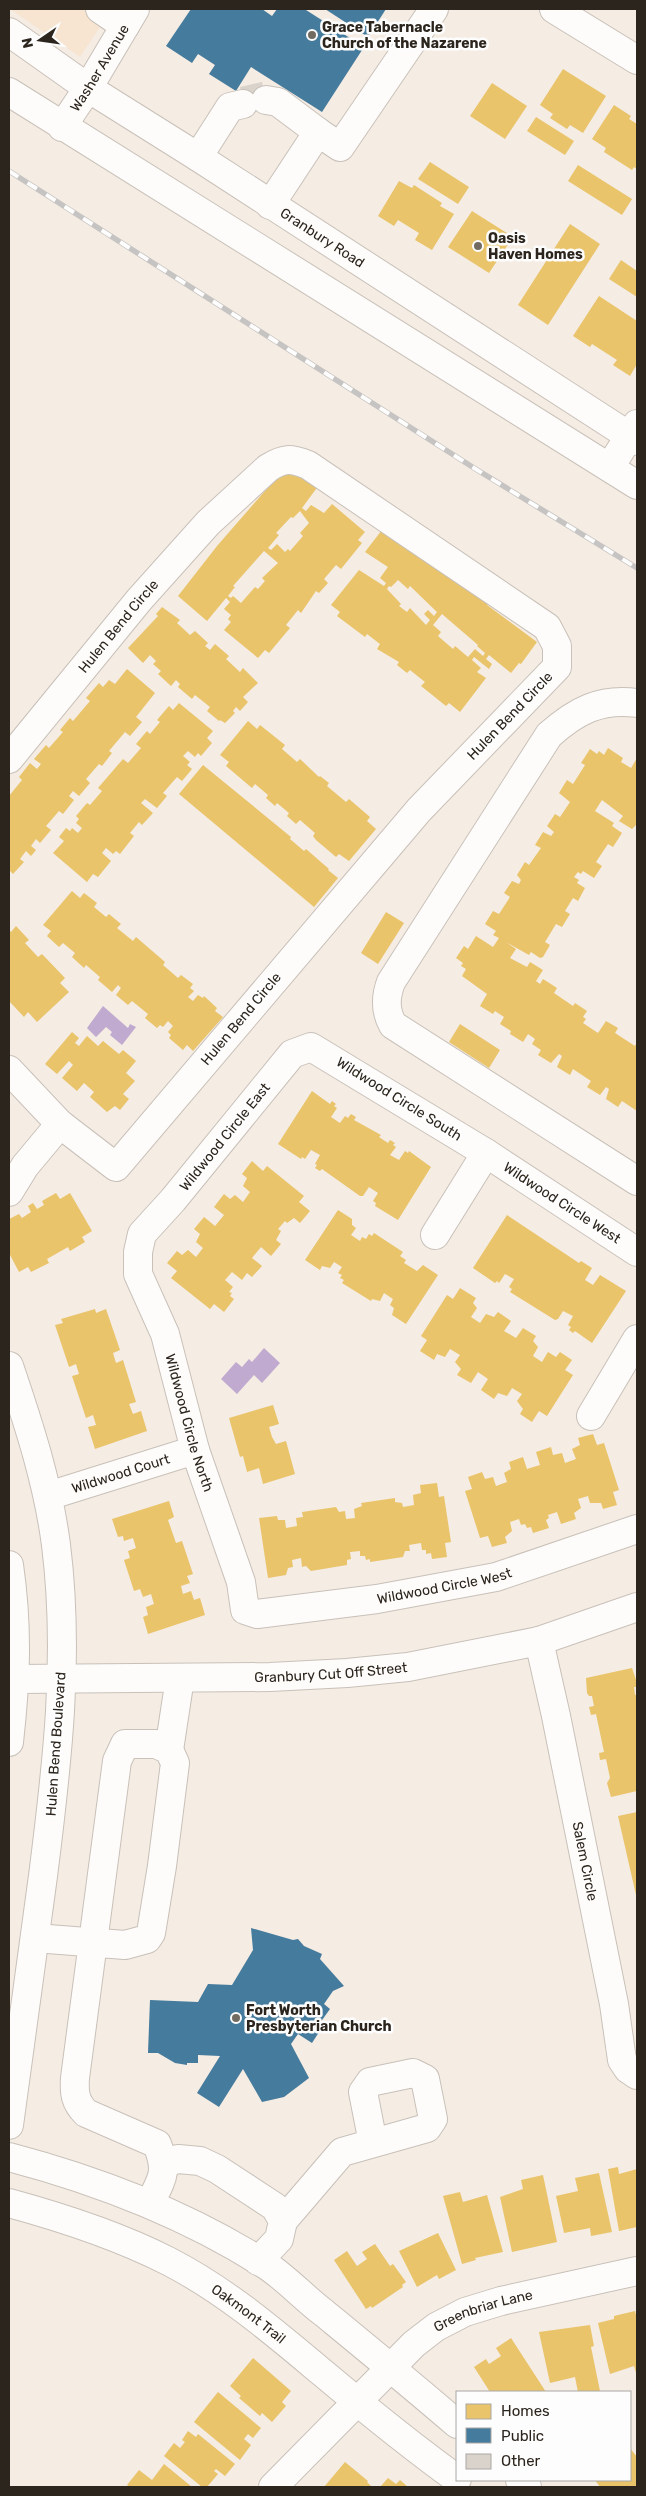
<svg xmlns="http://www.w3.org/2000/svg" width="646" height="2496" font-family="Rubik,sans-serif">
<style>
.built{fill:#f7e5d2}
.water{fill:#c0aad0}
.homes{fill:#e9c46a;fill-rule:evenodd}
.public{fill:#457b9d}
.building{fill:#dad3cb}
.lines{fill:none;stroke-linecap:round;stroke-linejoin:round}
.minor-casing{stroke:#c8c1b9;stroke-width:30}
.major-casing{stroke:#c8c1b9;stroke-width:30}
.minor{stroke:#fefcfb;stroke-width:28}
.major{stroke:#fefcfb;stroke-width:28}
.rail-casing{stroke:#c6c4c2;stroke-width:5.5}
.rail{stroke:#fdfdfd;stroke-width:4;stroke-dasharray:11;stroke-linecap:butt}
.poi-dot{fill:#726b62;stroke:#fdfdfd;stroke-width:2}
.labels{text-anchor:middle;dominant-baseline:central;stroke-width:5;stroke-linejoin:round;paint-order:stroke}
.poi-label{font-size:14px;font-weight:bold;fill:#2c251d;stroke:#fdfdfd;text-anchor:start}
.street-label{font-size:14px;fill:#2c251d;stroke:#fdfdfd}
</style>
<rect width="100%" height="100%" fill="#f5ece3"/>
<path class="built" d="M10 9H112L80 57Z"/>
<g class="water">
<path d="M103 1006 128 1028 130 1024 136 1027 122 1045 110 1035 112 1032 106 1027 96 1037 87 1028Z"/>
<path d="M264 1348 280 1363 262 1383 254 1375 237 1394 221 1379 236 1362 242 1367 249 1359 252 1362Z"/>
</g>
<g class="homes">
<path d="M563 69 606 96 583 133 570 125 567 129 550 118 553 114 540 105Z"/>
<path d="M492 83 527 106 505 139 470 116Z"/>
<path d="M614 105 631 116 629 119 637 124V169L634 167 632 170 604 152 606 148 592 139Z"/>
<path d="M536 117 574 141 565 155 527 131Z"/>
<path d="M430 162 469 187 458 204 418 179Z"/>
<path d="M578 165 632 199 622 215 568 181Z"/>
<path d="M399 181 412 188 414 185 442 203 440 206 454 214 432 250 415 240 419 233 398 220 394 226 378 216Z"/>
<path d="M472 211 513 237 489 273 448 247Z"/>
<path d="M570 224 600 244 548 325 518 305Z"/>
<path d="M621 260 637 271V297L609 279Z"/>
<path d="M599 296 637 321V364L630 376 613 365 617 360 592 344 590 347 573 336Z"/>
<path d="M291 461 319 485 302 508 306 511 311 505 324 513 332 504 365 532 358 540 362 543 341 569 336 565 324 579 328 583 319 593 316 591 301 613 298 610 286 625 290 628 269 653 265 650 258 658 224 630 231 622 228 619 231 615 224 609 230 602 226 598 207 621 178 596 217 546ZM300 511 309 523 300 533 303 536 290 551 288 549 285 552 277 544 271 550 268 548 279 535 276 533 291 517 293 518ZM264 551 278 563 262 578 265 581 258 589 255 587 241 603 233 596 231 598 228 596 235 587 233 586Z"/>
<path d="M385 526 489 603 487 605 537 642 521 664 519 663 511 673 489 655 486 659 492 664 489 669 474 657 472 660 481 668 477 672 486 678 460 712 449 703 446 706 421 686 425 682 410 670 407 673 397 665 399 662 377 649 380 644 367 634 365 637 337 616 340 612 331 605 359 570 384 586 386 583 380 578 388 567 365 552ZM398 580 408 589 410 586 437 612 434 616 428 610 424 614 430 620 426 625 410 608 407 612 399 606 401 604 387 589 389 586 391 587ZM442 614 478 645 477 646 485 653 483 656 475 649 468 657 455 646 453 649 438 636 441 632 433 625Z"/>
<path d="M162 607 180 620 177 623 190 635 195 631 208 643 205 646 210 650 215 644 229 656 226 659 240 672 243 668 258 683 243 697 248 702 240 711 236 707 233 711 235 713 225 723 220 720 219 721 207 711 210 707 195 695 192 699 178 687 180 684 176 680 171 686 158 674 161 671 153 664 156 661 150 655 143 663 128 648 158 616 156 614Z"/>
<path d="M127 669 155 693 136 717 142 722 130 736 125 732 109 751 112 753 102 766 99 764 86 779 90 783 79 796 73 791 69 796 74 800 63 814 59 811 46 826 51 830 40 843 36 839 31 846 36 850 31 856 26 851 20 859 24 862 13 874 9 870V796L22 780 19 777 30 763 37 769 41 764 34 759 46 745 49 748 63 732 60 730 70 718 73 721 90 701 86 698 99 683 103 687 109 680 115 684Z"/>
<path d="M179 703 213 731 207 738 212 743 201 756 198 753 195 757 188 751 183 756 190 762 187 765 192 769 182 781 177 777 163 793 167 796 157 808 145 799 141 803 153 813 142 825 139 822 130 833 134 836 120 854 116 851 113 854 106 848 102 853 111 861 98 877 93 874 87 882 53 853 64 841 59 837 66 828 70 831 72 828 78 833 82 828 76 823 79 819 76 816 87 803 90 805 102 791 98 788 123 759 128 763 141 748 136 744 147 731 150 734 160 722 157 720 169 706 173 710Z"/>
<path d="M248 721 257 729 260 725 285 745 282 749 297 762 300 759 319 777 320 776 329 783 327 786 346 802 349 799 370 817 367 821 376 829 349 861 339 854 336 857 316 840 313 836 315 833 300 820 296 824 287 816 289 813 277 803 275 806 266 798 268 795 255 784 252 788 226 766 229 762 220 755Z"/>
<path d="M608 748 623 758 621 762 631 768 637 758V824L632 829 619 821 623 816 602 800 595 811 614 823 612 826 622 833 613 847 608 844 596 862 602 866 594 878 583 871 581 874 578 872 574 877 579 880 577 883 585 888 578 901 573 898 565 911 570 914 562 927 556 924 545 942 550 945 543 957 540 958 531 952 529 955 506 942 516 949 510 958 527 967 530 962 543 970 536 981 540 984 543 979 557 988 554 993 573 1006 575 1003 587 1011 583 1017 586 1019 583 1023 598 1033 606 1021 618 1028 615 1033 635 1046 637 1042V1111L622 1101 618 1107 606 1099 609 1089 606 1087 600 1095 587 1087 591 1081 573 1069 570 1075 557 1067 562 1056 559 1054 551 1063 538 1055 541 1050 532 1044 535 1039 528 1034 523 1042 510 1034 511 1031 500 1024 504 1017 495 1011 493 1014 480 1006 487 994 462 976 466 969 461 966 463 963 456 958 464 946 468 949 476 936 493 947 499 938 493 935 496 931 485 924 493 911 499 914 510 897 504 893 512 881 519 884 521 880 517 875 525 862 529 865 541 848 535 845 543 832 551 836 554 832 547 826 555 814 560 817 570 802 559 793 567 780 573 784 585 765 581 763 590 749 597 754 599 751 604 755Z"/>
<path d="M203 765 291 837 290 839 304 851 306 849 329 869 328 870 338 878 314 907 179 794Z"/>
<path d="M72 891 80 898 84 893 97 903 94 907 106 917 109 914 121 924 117 928 133 941 136 937 165 962 163 965 178 978 181 975 193 984 190 988 194 991 188 997 193 1001 198 995 203 998 204 996 217 1008 215 1011 223 1017 193 1051 187 1045 183 1050 169 1038 171 1035 168 1032 173 1026 168 1021 163 1027 160 1025 157 1028 145 1018 148 1014 132 1001 128 1005 116 995 121 988 118 985 112 992 98 980 100 977 86 965 84 968 72 957 75 953 63 943 59 947 47 936 51 931 43 925Z"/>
<path d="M386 912 404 923 378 964 361 953Z"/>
<path d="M16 926 29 940 25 943 38 957 42 954 65 978 60 983 69 992 37 1022 28 1012 24 1017 9 1001V930L11 932Z"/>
<path d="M460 1024 500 1050 489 1068 449 1042Z"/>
<path d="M72 1032 79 1038 75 1043 79 1046 87 1036 98 1046 103 1041 119 1054 123 1050 136 1061 126 1073 135 1081 123 1094 129 1099 120 1110 115 1106 107 1112 90 1097 94 1092 84 1083 77 1091 62 1078 73 1065 69 1061 57 1074 45 1064Z"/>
<path d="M312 1091 330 1104 332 1101 336 1104 334 1106 337 1108 331 1117 340 1123 345 1116 348 1118 351 1114 356 1117 354 1120 381 1135 379 1137 388 1143 390 1140 395 1143 393 1145 396 1147 390 1155 399 1160 405 1151 408 1153 409 1151 431 1167 398 1220 375 1206 376 1203 373 1201 378 1193 369 1187 363 1196H360L322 1169 320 1171 315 1168 317 1165 315 1164 320 1155 311 1150 305 1159 302 1157 301 1159 278 1144Z"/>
<path d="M252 1161 263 1171 267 1166 304 1196 299 1202 310 1211 300 1223 294 1218 287 1223 285 1221 278 1229 281 1231 276 1240 281 1244 271 1256 261 1247 252 1258 262 1266 252 1277 247 1273 242 1280 232 1272 225 1280 233 1287 229 1292 232 1293 230 1296 234 1299 224 1312 214 1304 210 1309 171 1278 177 1271 167 1263 177 1251 182 1255 188 1250 196 1257 203 1248 196 1242 200 1234 194 1229 204 1217 215 1226 224 1215 214 1207 224 1194 230 1199 235 1195 243 1202 250 1192 243 1186 247 1178 242 1174Z"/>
<path d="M56 1193 60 1199 70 1193 92 1231 82 1237 85 1242 70 1251 68 1247 47 1259 49 1263 31 1272 28 1267 19 1272 9 1253V1219L19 1214 22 1218 31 1212 28 1206 33 1203 37 1209 44 1205 42 1201Z"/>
<path d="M338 1210 352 1219V1225L356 1228 351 1235 360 1241 362 1237 366 1239 369 1234 372 1236 374 1233 403 1252 400 1256 406 1260 404 1263 417 1271 423 1265 438 1275 406 1324 392 1315 394 1308 390 1305 393 1299 384 1293 380 1301 372 1299 371 1301 342 1283 344 1280 340 1278 342 1275 338 1273 342 1267 334 1262 330 1268 322 1266 320 1270 305 1260Z"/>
<path d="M507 1215 579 1263 581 1261 592 1268 585 1280 593 1285 600 1275 626 1291 592 1343 575 1331 573 1333 569 1330 571 1327 568 1325 573 1316 563 1311 558 1319 555 1320 510 1292 512 1289 509 1287 514 1279 505 1274 499 1283 497 1281 495 1283 473 1268Z"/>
<path d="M460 1288 476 1298 473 1303 477 1308 471 1317 480 1323 486 1314 494 1317 498 1312 511 1321 504 1331 516 1338 523 1328 536 1336 533 1341 538 1347 533 1356 542 1362 548 1352 556 1357 560 1352 572 1360 565 1370 573 1375 547 1416 539 1411 532 1422 520 1414 523 1409 517 1401 522 1394 512 1388 507 1396 498 1393 494 1399 481 1390 488 1379 478 1372 471 1383 457 1375 461 1369 455 1362 460 1355 450 1349 445 1357 437 1354 434 1360 420 1351 427 1340 421 1336 447 1295 453 1299Z"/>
<path d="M95 1309 96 1313 106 1309 120 1350 113 1353 116 1363 123 1360 136 1402 129 1404 133 1414 141 1411 147 1431 95 1449 88 1427 96 1425 93 1415 86 1418 72 1376 79 1374 76 1364 69 1367 55 1325 63 1323 61 1319Z"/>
<path d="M273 1405 279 1424 269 1427 272 1437 276 1444 286 1441 295 1474 263 1484 259 1468 247 1472 243 1456 240 1457 229 1418Z"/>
<path d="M593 1434 597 1445 604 1443 619 1490 613 1492 617 1505 603 1509 601 1503H590L588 1496 578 1499 581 1508 574 1513 576 1519 561 1524 557 1512 548 1515 549 1518 546 1520 549 1528 533 1533 531 1527 527 1528 525 1524 521 1525 519 1519 510 1522 512 1531 505 1537 507 1543 492 1547 488 1536 480 1538 465 1491 472 1489 468 1477 482 1472 485 1479 493 1477 496 1486 507 1482 504 1473 511 1469 509 1462 523 1457 527 1469 540 1465 536 1452 551 1447 553 1455 562 1453 565 1463 576 1459 572 1449 580 1445 578 1438Z"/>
<path d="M437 1483 439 1497 444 1496 451 1542 445 1543 447 1557 432 1559 431 1553 426 1554V1550H422L421 1543 409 1545 410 1551H405L403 1557 370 1562V1559L366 1560 365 1556H360V1551L350 1552 351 1559 347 1560V1565L311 1571 306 1566 302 1567 301 1558 292 1560 293 1567 288 1568 286 1575 268 1578 259 1518 277 1516 278 1520H285L286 1528 297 1526 296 1518 303 1517 302 1512 336 1507 339 1512 345 1511 346 1519 355 1518 354 1509 362 1506 361 1503 395 1498V1502L402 1503 403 1507 414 1505 413 1495 421 1493 420 1485Z"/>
<path d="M169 1501 174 1517 168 1520 176 1543 182 1541 193 1574 187 1576 190 1583 181 1586 183 1594 191 1591 194 1600 200 1598 205 1615 148 1634 143 1617 148 1615 146 1607 154 1604 151 1594 143 1597 140 1589 134 1591 124 1560 130 1558 128 1551 136 1548 133 1538 124 1541 123 1536 118 1537 112 1519Z"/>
<path d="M632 1668 636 1680V1687H634L635 1695H637V1791L611 1797 607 1783 610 1778 606 1759 600 1760 599 1753 604 1752 596 1714 591 1715 589 1707 594 1706 592 1696H589L587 1693 586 1678Z"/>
<path d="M637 1812V1895H636L618 1816Z"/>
<path d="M618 2167 619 2174 637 2169V2227L619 2231 608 2169Z"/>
<path d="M599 2173 612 2232 591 2236 590 2228 564 2233 556 2196 578 2191 575 2178Z"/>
<path d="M543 2175 557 2242 512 2252 500 2197 523 2189 521 2180Z"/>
<path d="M460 2192 463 2202 487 2195 503 2252 475 2258 476 2260 462 2264 443 2196Z"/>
<path d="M438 2233 456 2270 439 2279 437 2275 417 2287 399 2251Z"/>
<path d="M375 2244 390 2266 393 2264 406 2282 402 2285 403 2287 372 2308 371 2306 366 2309 334 2260 347 2251 357 2266 367 2259 362 2252Z"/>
<path d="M635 2311 637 2319V2376L634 2366 610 2374 598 2323 614 2319V2316Z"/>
<path d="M590 2325 594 2346 591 2347 600 2391 578 2392 575 2377 550 2383 539 2332Z"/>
<path d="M511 2338 546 2392H490L474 2367 486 2359 489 2364 501 2356 496 2348Z"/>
<path d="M253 2358 291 2391 282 2402 286 2406 272 2422 262 2413 260 2416 239 2398 241 2396 230 2386Z"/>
<path d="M218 2392 261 2428 253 2438 248 2434 244 2439 251 2445 240 2460 194 2422Z"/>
<path d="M188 2431 196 2437 198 2434 235 2464 225 2476 216 2469 214 2471 218 2474 207 2487H202L164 2456 174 2443 180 2448 185 2442 182 2440Z"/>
<path d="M630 2448 637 2457V2487H600L595 2480H630Z"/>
<path d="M345 2462 368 2481 367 2482 372 2487H324Z"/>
<path d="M164 2464 192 2487H130L127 2485 139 2470 152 2480Z"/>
<path d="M388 2478 396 2484 400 2480 408 2487H380Z"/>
</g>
<g class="public">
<path d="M191 9H262L272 16 277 9H306V10L364 47 322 112 251 67 236 91 209 74 215 65 198 54 192 63 166 46Z"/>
<path d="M325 9H386L368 37Z"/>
<path d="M251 1928 293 1940 298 1939 304 1946 322 1954 320 1959 344 1986 333 1991 324 2004 330 2009 317 2027 321 2029 312 2043 298 2034 291 2044 309 2078 284 2097 262 2102 243 2069 219 2107 197 2093 220 2056 198 2055V2063H187V2065L175 2063 158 2053H148L150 2000 198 2002 208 1984 232 1985 253 1950Z"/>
</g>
<path class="building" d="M262 82 267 107 245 111 240 87Z"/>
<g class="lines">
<defs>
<g id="minor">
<path d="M100 9 125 26"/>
<path d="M554 9 637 60"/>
<path d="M266 100 278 102 318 132"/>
<path id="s1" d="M62 127 88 88 135 9"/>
<path d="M198 157 230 107 243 104"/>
<path d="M270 205 318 132 340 147 434 9"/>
<path d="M610 467 637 424"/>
<path d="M637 703C600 698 576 711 549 735L391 982C385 998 385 1011 393 1025L637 1181"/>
<path id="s2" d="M9 759 139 600 208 523 268 468C284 458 290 458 308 465L547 627 557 646V667L419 810 116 1167 60 1124 9 1070"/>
<path d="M9 1192 25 1166 60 1124"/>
<path d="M435 1235 486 1153"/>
<path id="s3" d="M637 1252 486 1153 311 1047 292 1054 173 1200 142 1234 138 1252V1274L165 1334 195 1450 241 1582 245 1610 257 1614 377 1599 496 1577 637 1529"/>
<path d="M9 1366C29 1425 48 1483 56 1545 70 1656 57 1766 43 1876 32 1959 21 2042 9 2125"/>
<path d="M591 1416 637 1339"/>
<path id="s4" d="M48 1496 195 1450"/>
<path d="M9 1565C18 1627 16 1680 9 1742"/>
<path id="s5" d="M539 1641 556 1716 614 2004 622 2060 628 2069 637 2075"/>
<path id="s6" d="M16 1679 270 1677 347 1673 408 1667 539 1641 637 1607"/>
<path d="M169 1750 180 1678"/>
<path d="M35 1938 125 1945 147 1939 151 1933 162 1866 175 1763 169 1750 156 1744H125L117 1761 75 2078C74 2093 75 2102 86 2113L157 2144C168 2172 163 2177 150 2203"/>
<path d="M9 2157C100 2181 186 2214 266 2265 286 2278 304 2298 324 2313 369 2350 413 2386 457 2424"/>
<path d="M164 2163 178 2159 200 2161 217 2169 275 2207 283 2221 279 2239 258 2261"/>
<path id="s7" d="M9 2203C64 2218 117 2235 168 2261 225 2290 275 2333 324 2374 367 2410 411 2446 457 2479"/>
<path d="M283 2221 342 2152 427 2128 433 2119 425 2079 413 2073 370 2082 363 2092 373 2143"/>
<path d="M520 2480 527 2487"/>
<path id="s8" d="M273 2487 414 2344 436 2327 465 2312 501 2301 637 2271"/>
</g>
<g id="major">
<path id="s9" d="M9 32 88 88 198 157 637 441"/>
<path d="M9 92 637 485"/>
</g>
</defs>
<use href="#minor" class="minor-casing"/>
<use href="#major" class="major-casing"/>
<use href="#minor" class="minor"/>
<use href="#major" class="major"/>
<defs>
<path id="rail" d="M9 171 474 468 637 568"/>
</defs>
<use href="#rail" class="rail-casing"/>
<use href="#rail" class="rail"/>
</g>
<g class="poi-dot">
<circle cx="312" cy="35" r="5"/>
<circle cx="478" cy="246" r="5"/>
<circle cx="236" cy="2018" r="5"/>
</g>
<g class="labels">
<g class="poi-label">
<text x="322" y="27">Grace Tabernacle<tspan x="322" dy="16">Church of the Nazarene</tspan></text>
<text x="488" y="238">Oasis<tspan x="488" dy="16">Haven Homes</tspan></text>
<text x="246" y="2010">Fort Worth<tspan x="246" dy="16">Presbyterian Church</tspan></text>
</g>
<g class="street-label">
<text stroke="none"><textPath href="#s1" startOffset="70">Washer Avenue</textPath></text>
<text stroke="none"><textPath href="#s9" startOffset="375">Granbury Road</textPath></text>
<text stroke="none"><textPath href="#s2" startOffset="172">Hulen Bend Circle</textPath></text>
<text transform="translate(510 716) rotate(-46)">Hulen Bend Circle</text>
<text transform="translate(241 1019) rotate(-50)">Hulen Bend Circle</text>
<text transform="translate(399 1099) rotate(32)">Wildwood Circle South</text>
<text transform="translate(225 1137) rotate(-51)">Wildwood Circle East</text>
<text transform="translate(562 1203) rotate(33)">Wildwood Circle West</text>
<text stroke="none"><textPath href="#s3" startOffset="838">Wildwood Circle North</textPath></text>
<text stroke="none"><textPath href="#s4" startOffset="76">Wildwood Court</textPath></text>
<text stroke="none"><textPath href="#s3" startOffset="1236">Wildwood Circle West</textPath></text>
<text stroke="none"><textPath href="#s6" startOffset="315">Granbury Cut Off Street</textPath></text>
<text transform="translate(56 1744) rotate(-86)">Hulen Bend Boulevard</text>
<text stroke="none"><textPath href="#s5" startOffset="225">Salem Circle</textPath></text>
<text stroke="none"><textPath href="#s8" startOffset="279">Greenbriar Lane</textPath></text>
<text stroke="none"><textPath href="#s7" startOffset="266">Oakmont Trail</textPath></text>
</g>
</g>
<rect width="646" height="2496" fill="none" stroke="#2c251d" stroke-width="20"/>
<rect x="456" y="2391" width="175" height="90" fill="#fdfdfd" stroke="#a9a7a3"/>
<rect x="466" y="2404" width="25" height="15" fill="#e9c46a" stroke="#a9a7a3"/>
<text x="501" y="2416" font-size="15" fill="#2c251d">Homes</text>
<rect x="466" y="2428" width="25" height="15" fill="#457b9d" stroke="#a9a7a3"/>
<text x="501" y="2441" font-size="15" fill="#2c251d">Public</text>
<rect x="466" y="2454" width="25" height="15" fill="#dad3cb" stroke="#a9a7a3"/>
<text x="501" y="2466" font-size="15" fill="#2c251d">Other</text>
<g transform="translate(40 40) rotate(257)" stroke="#fdfdfd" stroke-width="4" paint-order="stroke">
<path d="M0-4L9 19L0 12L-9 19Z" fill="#2c251d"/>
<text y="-8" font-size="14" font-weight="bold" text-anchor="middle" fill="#2c251d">N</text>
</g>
</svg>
